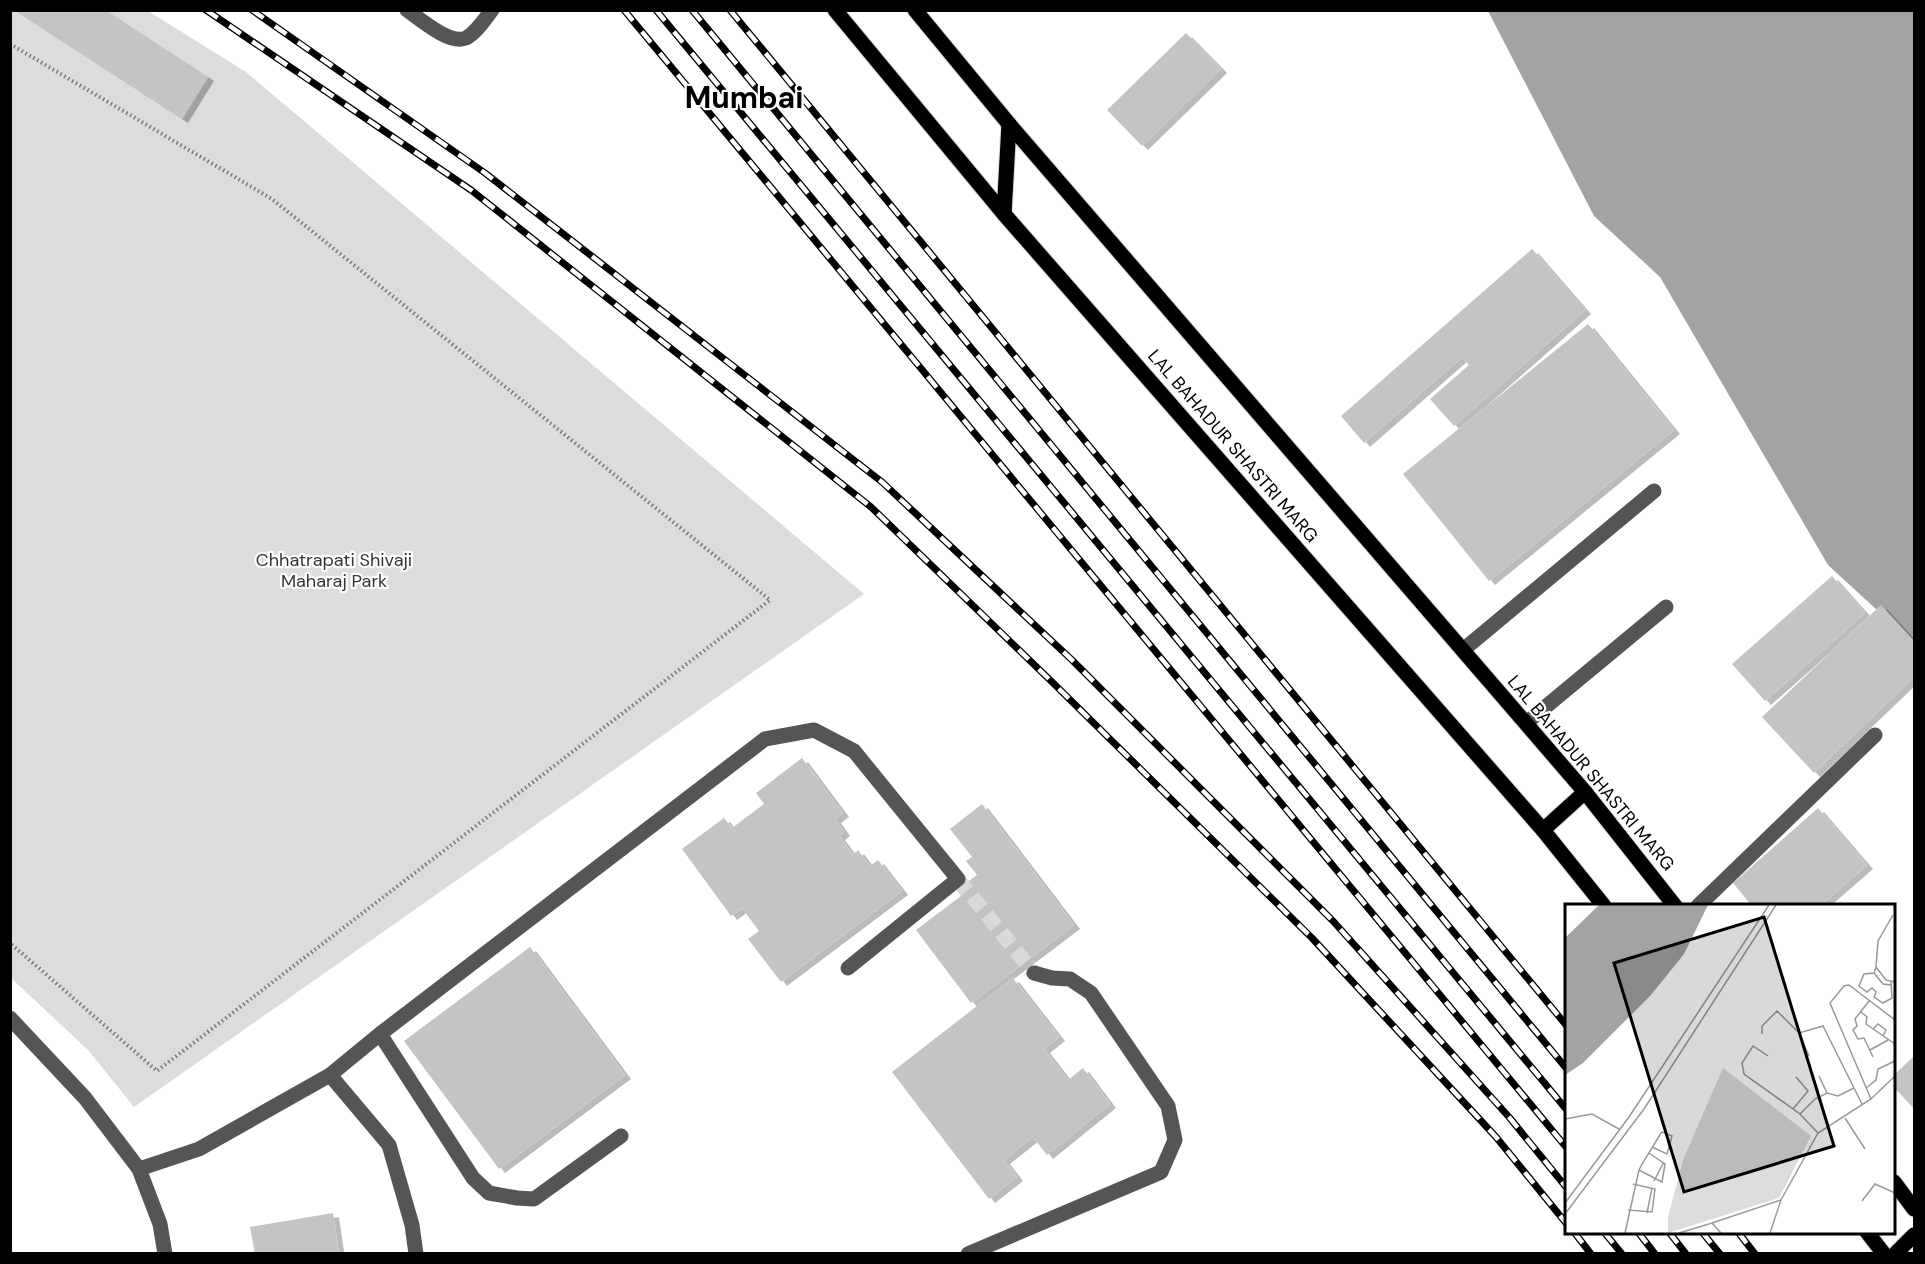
<svg xmlns="http://www.w3.org/2000/svg" width="1925" height="1264" font-family="'DM Sans',sans-serif">
<style>
.green{fill:#dcdcdc}
.water{fill:#a3a3a3}
.building{fill:#c4c4c4;filter:url(#shadow)}
.lines{fill:none;stroke-linecap:round;stroke-linejoin:round}
.minor-tunnel{stroke:#d9d9d9;stroke-width:15;stroke-dasharray:15 8;stroke-linecap:butt}
.major-casing{stroke:#dbdbdb;stroke-width:17}
.path{stroke:#777;stroke-width:4;stroke-dasharray:1.5 3;stroke-linecap:butt}
.minor{stroke:#555;stroke-width:15}
.major{stroke:#000;stroke-width:15}
.rail-casing{stroke:#000;stroke-width:7}
.rail{stroke:#fff;stroke-width:4.5;stroke-dasharray:14;stroke-linecap:butt}
.labels{text-anchor:middle;dominant-baseline:central;stroke-width:4.5;stroke-linejoin:round;paint-order:stroke}
.street-label{font-size:18px;fill:#000;stroke:#fff}
.park-label{font-size:18px;fill:#333;stroke:#fff}
.town-label{font-size:30px;font-weight:bold;fill:#000;stroke:#fff}
.inset-road{fill:none;stroke:#999;stroke-width:1.5}
.view{fill:#000;fill-opacity:0.15;stroke:#000;stroke-width:3}
.inset-edge{fill:none;stroke:#000;stroke-width:3}
</style>
<defs>
<filter id="shadow"><feDropShadow dx="6" dy="4" stdDeviation="0" flood-color="#0004"/></filter>
</defs>
<rect width="100%" height="100%" fill="#fff"/>
<path class="green" d="M10 11H148L246 72 864 594 134 1107 89 1051 11 978Z"/>
<path class="water" d="M1488 11H1914V644L1828 565 1660 277 1594 216Z"/>
<g class="building">
<path d="M14 10H105L208 77 182 119Z"/>
<path d="M1186 33 1221 69 1142 146 1107 110Z"/>
<path d="M1532 249 1585 310 1454 426 1430 399 1469 365 1462 357 1364 443 1341 416Z"/>
<path d="M1588 324 1674 430 1489 581 1403 474Z"/>
<path d="M1832 576 1865 613 1765 701 1732 664Z"/>
<path d="M1881 605 1914 641V677L1814 773 1762 717Z"/>
<path d="M802 758 843 813 835 819 844 832 839 836 853 855 858 850 870 866 878 860 902 891 781 982 748 939 759 931 742 908 731 916 682 849 724 818 732 828 764 804 756 793Z"/>
<path d="M982 804 1074 925 971 1003 916 930 961 896 957 890 977 875 966 861 972 857 950 829Z"/>
<path d="M1818 808 1867 865 1820 906H1752L1733 883Z"/>
<path d="M530 947 625 1075 499 1169 404 1041Z"/>
<path d="M1013 978 1059 1037 1044 1049 1068 1080 1083 1068 1110 1104 1047 1155 1033 1137 1004 1160 1017 1177 989 1199 892 1072Z"/>
<path d="M1914 1056V1109L1894 1087V1075Z"/>
<path d="M333 1213 339 1254H255L250 1227Z"/>
</g>
<g class="lines">
<path class="minor-tunnel" d="M958 879 1034 973"/>
<defs>
<g id="major">
<path d="M835 10 1004 214 1543 830 1604 906"/>
<path d="M915 10 1009 124 1585 792 1675 906"/>
<path d="M1004 214 1009 124"/>
<path d="M1543 830 1585 792"/>
<path d="M1894 1182 1914 1209"/>
<path d="M1867 1232 1884 1254"/>
<path d="M1895 1254 1914 1235"/>
</g>
</defs>
<use href="#major" class="major-casing"/>
<path class="path" d="M10 44 272 199 770 600 157 1071 10 943"/>
<g class="minor">
<path d="M407 10C421 20 450 45 466 38 476 33 485 19 492 10"/>
<path d="M1463 650 1654 491"/>
<path d="M1526 723 1666 607"/>
<path d="M1698 906 1875 735"/>
<path d="M10 1018 85 1098 139 1169 160 1224 165 1254"/>
<path d="M380 1034 473 1178 489 1193 517 1198 534 1199 621 1136"/>
<path d="M330 1075 389 1145 412 1225 416 1254"/>
<path d="M139 1169 199 1149 330 1075 380 1034 765 739 814 730 854 751 958 879 848 968"/>
<path d="M968 1254 1161 1172 1175 1140 1168 1106 1091 993 1070 979 1052 978 1034 973"/>
</g>
<use href="#major" class="major"/>
<defs>
<g id="rail">
<path d="M206 10 471 190 871 507 1048 678 1312 938 1496 1137 1566 1223"/>
<path d="M252 10 485 173 882 482 1072 660 1333 921 1509 1117 1566 1187"/>
<path d="M624 10 1566 1147"/>
<path d="M656 10 1566 1109"/>
<path d="M692 10 1566 1068"/>
<path d="M730 10 1566 1025"/>
<path d="M1574 1232 1591 1254"/>
<path d="M1604 1232 1622 1254"/>
<path d="M1638 1232 1655 1254"/>
<path d="M1669 1232 1686 1254"/>
<path d="M1702 1232 1720 1254"/>
<path d="M1738 1232 1755 1254"/>
</g>
</defs>
<use href="#rail" class="rail-casing"/>
<use href="#rail" class="rail"/>
</g>
<g class="labels">
<g class="street-label">
<text transform="translate(1233 446) rotate(49)">LAL BAHADUR SHASTRI MARG</text>
<text transform="translate(1591 773) rotate(50)">LAL BAHADUR SHASTRI MARG</text>
</g>
<g class="park-label">
<text x="334" y="560">Chhatrapati Shivaji<tspan x="334" dy="21">Maharaj Park</tspan></text>
</g>
<g class="town-label">
<text x="744" y="97">Mumbai</text>
</g>
</g>
<g transform="translate(1565 904)">
<rect width="330" height="330" fill="#fff"/>
<path d="M158 164 246 232 214 294 103 329V313L118 256Z" fill="#dcdcdc"/>
<path d="M34 1H143L119 50 86 91 18 159 0 171V34Z" fill="#a3a3a3"/>
<path class="inset-road" d="M328 11 313 37 311 63 321 76 330 78M311 63 309 69 299 70 294 82 302 88 307 84 311 88 309 93 318 99 327 94 326 78M309 69 318 80 326 81M304 97 290 115 292 122 288 126 293 135 299 134 308 153M296 108 302 113 301 120 330 140M308 125 313 120 321 126 318 132M234 129 244 152M197 130V122L212 107 234 129 258 122 297 200M305 146 323 136M203 152 188 142 177 159 179 170 235 210 253 229M254 172 262 189M301 184 311 176 313 165 330 157M306 195 265 99 279 82 284 81 330 116M228 205 243 187 231 173M235 210 250 195 262 189 273 192 289 184M280 214 300 245M0 215 27 210 54 225M74 266 97 278 100 260 84 249M89 277 99 258M297 297 310 280 330 289M0 299 64 213 204 1M63 306 87 308 90 285 68 280M82 309 87 284M0 310 79 205 211 1M147 319 216 296 253 229 306 195 330 172M60 329 74 266 77 260 96 229 97 228 107 232 102 250 87 243M114 329 147 319 156 329M205 329 216 296"/>
<path class="view" d="M199 13 269 242 119 288 49 59Z"/>
<rect width="330" height="330" class="inset-edge"/>
</g>
<rect width="1925" height="1264" fill="none" stroke="#000000" stroke-width="24"/>
</svg>
